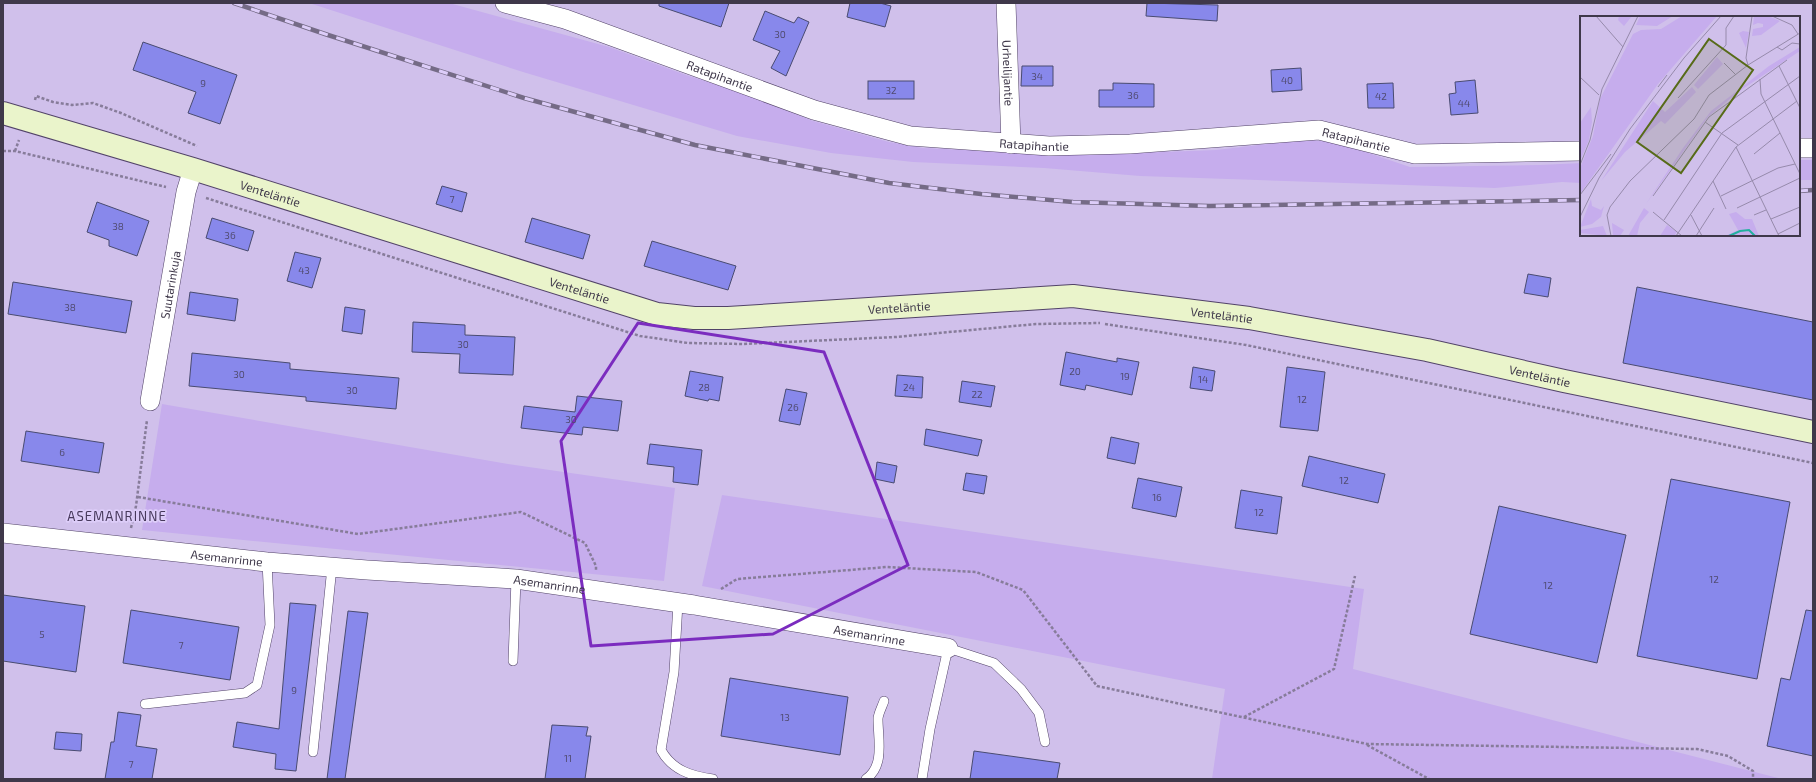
<svg xmlns="http://www.w3.org/2000/svg" width="1816" height="782" font-family="'Exo 2',sans-serif">
<style>
.green{fill:#c6aded}
.building{fill:#8888eb;stroke:#494b70}
.lines{fill:none;stroke-linecap:round;stroke-linejoin:round}
.lane-casing{stroke:#524368;stroke-width:10}
.street-casing{stroke:#524368;stroke-width:20}
.secondary-casing{stroke:#524368;stroke-width:24}
.path{stroke:#877c9a;stroke-width:2.5;stroke-dasharray:3 2;stroke-linecap:butt}
.lane{stroke:#fff;stroke-width:9}
.street{stroke:#fff;stroke-width:19}
.secondary{stroke:#eaf4cb;stroke-width:22}
.rail-casing{stroke:#756b86;stroke-width:4.5}
.rail{stroke:#ddcdf9;stroke-width:3;stroke-dasharray:9;stroke-linecap:butt}
.marked{fill:none;stroke:#7b2cbf;stroke-width:3;stroke-linejoin:round}
.labels{text-anchor:middle;dominant-baseline:central;stroke-width:3.5;stroke-linejoin:round;paint-order:stroke}
.number-label{font-size:10px;fill:#514c72}
.street-label{font-size:12px;fill:#3f384a;stroke:#ddcdf9}
.neighbourhood-label{font-size:13px;letter-spacing:1px;fill:#47395c;stroke:#ddcdf9}
.inset-river{fill:none;stroke:#21b09f;stroke-width:2}
.inset-road{fill:none;stroke:#968aab;stroke-width:1}
.view{fill:#576b18;fill-opacity:0.15;stroke:#576b18;stroke-width:2}
.inset-edge{fill:none;stroke:#3f384a;stroke-width:2}
</style>
<rect width="100%" height="100%" fill="#d0c0eb"/>
<g class="green">
<path d="M309 3H449L609 47 686 75 739 92 813 121 889 142 922 148 1080 155 1216 150 1302 140 1336 142 1410 167 1540 165 1581 163V183L1562 182 1495 188 1140 176 1044 168 913 162 831 153 737 136 523 72Z"/>
<rect x="1799" y="160" width="14" height="20"/>
<path d="M162 404 508 464 675 488 664 581 142 530Z"/>
<path d="M722 495 1364 589 1353 669 1782 779H1212L1225 689 702 586Z"/>
</g>
<g class="building">
<path d="M659 3H729L721 27 659 6Z"/>
<path d="M850 3H880L891 6 885 27 847 17Z"/>
<path d="M1147 3 1218 5 1217 21 1146 16Z"/>
<path d="M765 11 794 23 798 17 809 22 786 76 771 68 780 51 753 40Z"/>
<path d="M143 42 237 75 220 124 188 113 196 92 133 70Z"/>
<path d="M1022 66H1053V86H1021Z"/>
<path d="M1301 68 1302 90 1272 92 1271 70Z"/>
<path d="M1475 80 1478 113 1451 115 1449 94 1456 93 1455 82Z"/>
<rect x="868" y="81" width="46" height="18"/>
<path d="M1113 83 1154 84V107H1099V90H1113Z"/>
<path d="M1393 83 1394 108H1368L1367 84Z"/>
<path d="M442 186 467 193 462 212 436 204Z"/>
<path d="M97 202 149 221 137 256 109 246V240L87 232Z"/>
<path d="M212 218 254 231 248 251 206 238Z"/>
<path d="M532 218 590 235 583 259 525 242Z"/>
<path d="M652 241 736 266 728 290 644 266Z"/>
<path d="M295 252 321 258 312 288 287 281Z"/>
<path d="M1528 274 1551 278 1548 297 1524 293Z"/>
<path d="M13 282 132 301 126 333 8 314Z"/>
<path d="M1637 287 1813 322V400L1623 363Z"/>
<path d="M190 292 238 299 235 321 187 314Z"/>
<path d="M345 307 365 310 362 334 342 331Z"/>
<path d="M413 322 465 325V335L515 337 513 375 459 373 460 354 412 352Z"/>
<path d="M1066 352 1117 362V358L1139 362 1132 395 1086 385 1085 390 1060 385Z"/>
<path d="M192 353 290 363V369L399 378 396 409 306 401V397L189 386Z"/>
<path d="M1193 367 1215 371 1212 391 1190 388Z"/>
<path d="M1287 367 1325 372 1318 431 1280 427Z"/>
<path d="M690 371 723 377 719 401 709 399 708 401 685 396Z"/>
<path d="M897 375 923 377 922 398 895 396Z"/>
<path d="M962 381 995 386 991 407 959 402Z"/>
<path d="M786 389 807 393 800 425 779 421Z"/>
<path d="M577 396 622 401 618 431 583 427 582 435 521 428 524 406 575 412Z"/>
<path d="M926 429 982 440 978 456 924 445Z"/>
<path d="M26 431 104 443 99 473 21 461Z"/>
<path d="M1111 437 1139 443 1135 464 1107 458Z"/>
<path d="M650 444 702 450 698 485 673 482 674 467 647 464Z"/>
<path d="M1309 456 1385 474 1378 503 1302 486Z"/>
<path d="M877 462 897 466 894 483 875 479Z"/>
<path d="M966 473 987 476 984 494 963 490Z"/>
<path d="M1138 478 1182 487 1176 517 1132 508Z"/>
<path d="M1671 479 1790 502 1757 679 1637 656Z"/>
<path d="M1241 490 1282 497 1277 534 1235 528Z"/>
<path d="M1499 506 1626 535 1597 663 1470 634Z"/>
<path d="M3 595 85 606 76 672 3 661Z"/>
<path d="M290 603 316 605 296 771 275 769 276 754 233 747 237 722 279 729Z"/>
<path d="M131 610 239 627 230 680 123 663Z"/>
<path d="M1806 610 1813 611V756L1767 746 1781 678 1790 680Z"/>
<path d="M348 611 368 613 345 779H327Z"/>
<path d="M730 678 848 697 840 755 721 736Z"/>
<path d="M118 712 141 715 136 746 157 749 152 779H105L111 742H114Z"/>
<path d="M552 725 588 727 586 736H591L585 779H545Z"/>
<path d="M56 732 82 734 81 751 54 749Z"/>
<path d="M974 751 1060 763 1057 779H970Z"/>
</g>
<g class="lines">
<defs>
<g id="lane">
<path d="M678 603 674 672 661 750C672 770 691 776 713 779"/>
<path d="M513 661 516 579"/>
<path d="M145 704 245 693 257 685 270 625 267 562"/>
<path d="M313 752 332 567"/>
<path d="M866 779C885 766 878 739 878 719 878 714 882 707 884 701"/>
<path d="M922 779 930 729 948 648 994 663 1021 689 1039 713 1045 742"/>
</g>
<g id="street">
<path id="s1" d="M505 3 565 19 814 110 910 136 1049 146 1130 144 1319 130 1415 154 1581 151"/>
<path id="s2" d="M1006 3 1011 144"/>
<path d="M1799 148H1813"/>
<path id="s3" d="M150 401 186 192 193 169"/>
<path id="s4" d="M3 533 267 562 367 570 516 579 694 605 948 648"/>
</g>
<g id="secondary">
<path id="s5" d="M3 113 193 169 657 314 694 318H728L1073 296 1249 318 1427 350 1564 381 1813 432"/>
</g>
</defs>
<use href="#lane" class="lane-casing"/>
<use href="#street" class="street-casing"/>
<use href="#secondary" class="secondary-casing"/>
<g class="path">
<path d="M35 100 36 96 53 102 72 105 93 103 121 113 197 146"/>
<path d="M3 151H15L166 187"/>
<path d="M15 151 19 140"/>
<path d="M206 198 640 336 688 343 743 344 896 337 1036 324 1100 323"/>
<path d="M1105 324 1246 345 1813 463"/>
<path d="M138 497 358 534 521 512 585 543 596 566V571"/>
<path d="M131 528 136 506 147 420"/>
<path d="M721 589 737 579 887 567 976 572 1023 590 1097 686 1367 744 1697 749 1728 756 1753 771V779"/>
<path d="M1244 717 1334 669 1355 576"/>
<path d="M1367 745 1429 779"/>
</g>
<use href="#lane" class="lane"/>
<use href="#street" class="street"/>
<use href="#secondary" class="secondary"/>
<defs>
<g id="rail">
<path d="M234 3 328 35 524 98 695 145 889 183 981 194 1073 202 1209 206 1581 200"/>
<path d="M1799 191 1813 190"/>
</g>
</defs>
<use href="#rail" class="rail-casing"/>
<use href="#rail" class="rail"/>
</g>
<path class="marked" d="M638 323 824 352 908 565 773 634 591 646 561 441Z"/>
<g class="labels">
<g class="number-label">
<text x="780" y="34">30</text>
<text x="1037" y="76">34</text>
<text x="1287" y="80">40</text>
<text x="203" y="83">9</text>
<text x="891" y="90">32</text>
<text x="1133" y="95">36</text>
<text x="1381" y="96">42</text>
<text x="1464" y="103">44</text>
<text x="452" y="199">7</text>
<text x="118" y="226">38</text>
<text x="230" y="235">36</text>
<text x="304" y="270">43</text>
<text x="70" y="307">38</text>
<text x="463" y="344">30</text>
<text x="1075" y="371">20</text>
<text x="239" y="374">30</text>
<text x="1125" y="376">19</text>
<text x="1203" y="379">14</text>
<text x="704" y="387">28</text>
<text x="909" y="387">24</text>
<text x="352" y="390">30</text>
<text x="977" y="394">22</text>
<text x="1302" y="399">12</text>
<text x="793" y="407">26</text>
<text x="571" y="419">30</text>
<text x="62" y="452">6</text>
<text x="1344" y="480">12</text>
<text x="1157" y="497">16</text>
<text x="1259" y="512">12</text>
<text x="1714" y="579">12</text>
<text x="1548" y="585">12</text>
<text x="42" y="634">5</text>
<text x="181" y="645">7</text>
<text x="294" y="690">9</text>
<text x="785" y="717">13</text>
<text x="568" y="758">11</text>
<text x="131" y="764">7</text>
</g>
<g class="street-label">
<text stroke="none"><textPath href="#s2" startOffset="70">Urheilijantie</textPath></text>
<text stroke="none"><textPath href="#s1" startOffset="227">Ratapihantie</textPath></text>
<text stroke="none"><textPath href="#s1" startOffset="875">Ratapihantie</textPath></text>
<text stroke="none"><textPath href="#s1" startOffset="551">Ratapihantie</textPath></text>
<text stroke="none"><textPath href="#s5" startOffset="279">Venteläntie</textPath></text>
<text stroke="none"><textPath href="#s3" startOffset="118">Suutarinkuja</textPath></text>
<text stroke="none"><textPath href="#s5" startOffset="603">Venteläntie</textPath></text>
<text stroke="none"><textPath href="#s5" startOffset="927">Venteläntie</textPath></text>
<text stroke="none"><textPath href="#s5" startOffset="1251">Venteläntie</textPath></text>
<text stroke="none"><textPath href="#s5" startOffset="1575">Venteläntie</textPath></text>
<text stroke="none"><textPath href="#s4" startOffset="225">Asemanrinne</textPath></text>
<text stroke="none"><textPath href="#s4" startOffset="549">Asemanrinne</textPath></text>
<text stroke="none"><textPath href="#s4" startOffset="873">Asemanrinne</textPath></text>
</g>
<g class="neighbourhood-label">
<text x="117" y="516">ASEMANRINNE</text>
</g>
</g>
<g transform="translate(1580 16)">
<rect width="220" height="220" fill="#d0c0eb"/>
<path d="M39 0H52L44 10 38 4ZM60 0H93L77 10 56 9ZM102 0H137L78 68 0 178V152L13 120 20 83 53 18 61 14 81 13ZM174 0H188L200 5 181 19 172 20 173 13 183 11V8L178 7 173 9ZM163 15 169 16 166 32 159 17ZM220 31V35L161 74 128 101 66 188 103 132 131 95 189 50ZM137 41 143 48 118 73 114 69ZM112 71 116 76 85 108 81 105 45 136 21 165 73 85 85 96ZM11 91 12 106 9 124 0 145V107ZM11 183 12 190 21 194 24 190 21 201 12 208 0 211ZM64 192 69 196 60 207 57 220H48ZM156 196 165 203H172L179 220H145L158 214 149 198ZM32 207 44 214 40 220H33ZM87 209 97 216 94 220H80ZM23 210 27 220 0 217V214Z" fill="#c6aded"/>
<path class="inset-river" d="M149 220 160 215 169 214 175 220"/>
<path class="inset-road" d="M16 0 43 31M192 0 212 9 218 18M197 31 202 34 212 27 220 28M144 47 156 59M168 49 166 42 172 0M199 50 220 92M0 61 19 79M180 63 181 78 220 158M78 71 87 59M98 82 146 29V12L154 0M125 106 158 129M156 131 199 220M174 138 200 117M0 149 10 124 22 73 58 0M133 165 146 193M0 179 31 138M73 180 129 101 207 44M141 180 198 152 215 148M157 192 220 162M73 196 102 220M111 199 122 220M174 199 186 194M0 201 19 162 50 113 104 42 141 0M191 203 220 191M84 204 142 117 220 60M198 218 220 207M31 220 27 199 30 191 50 165 114 103 129 79 168 49 220 17M96 220 156 131 217 85M116 220 134 192"/>
<path class="view" d="M129 23 173 54 101 157 57 126Z"/>
<rect width="220" height="220" class="inset-edge"/>
</g>
<rect width="1816" height="782" fill="none" stroke="#3f384a" stroke-width="8"/>
</svg>
